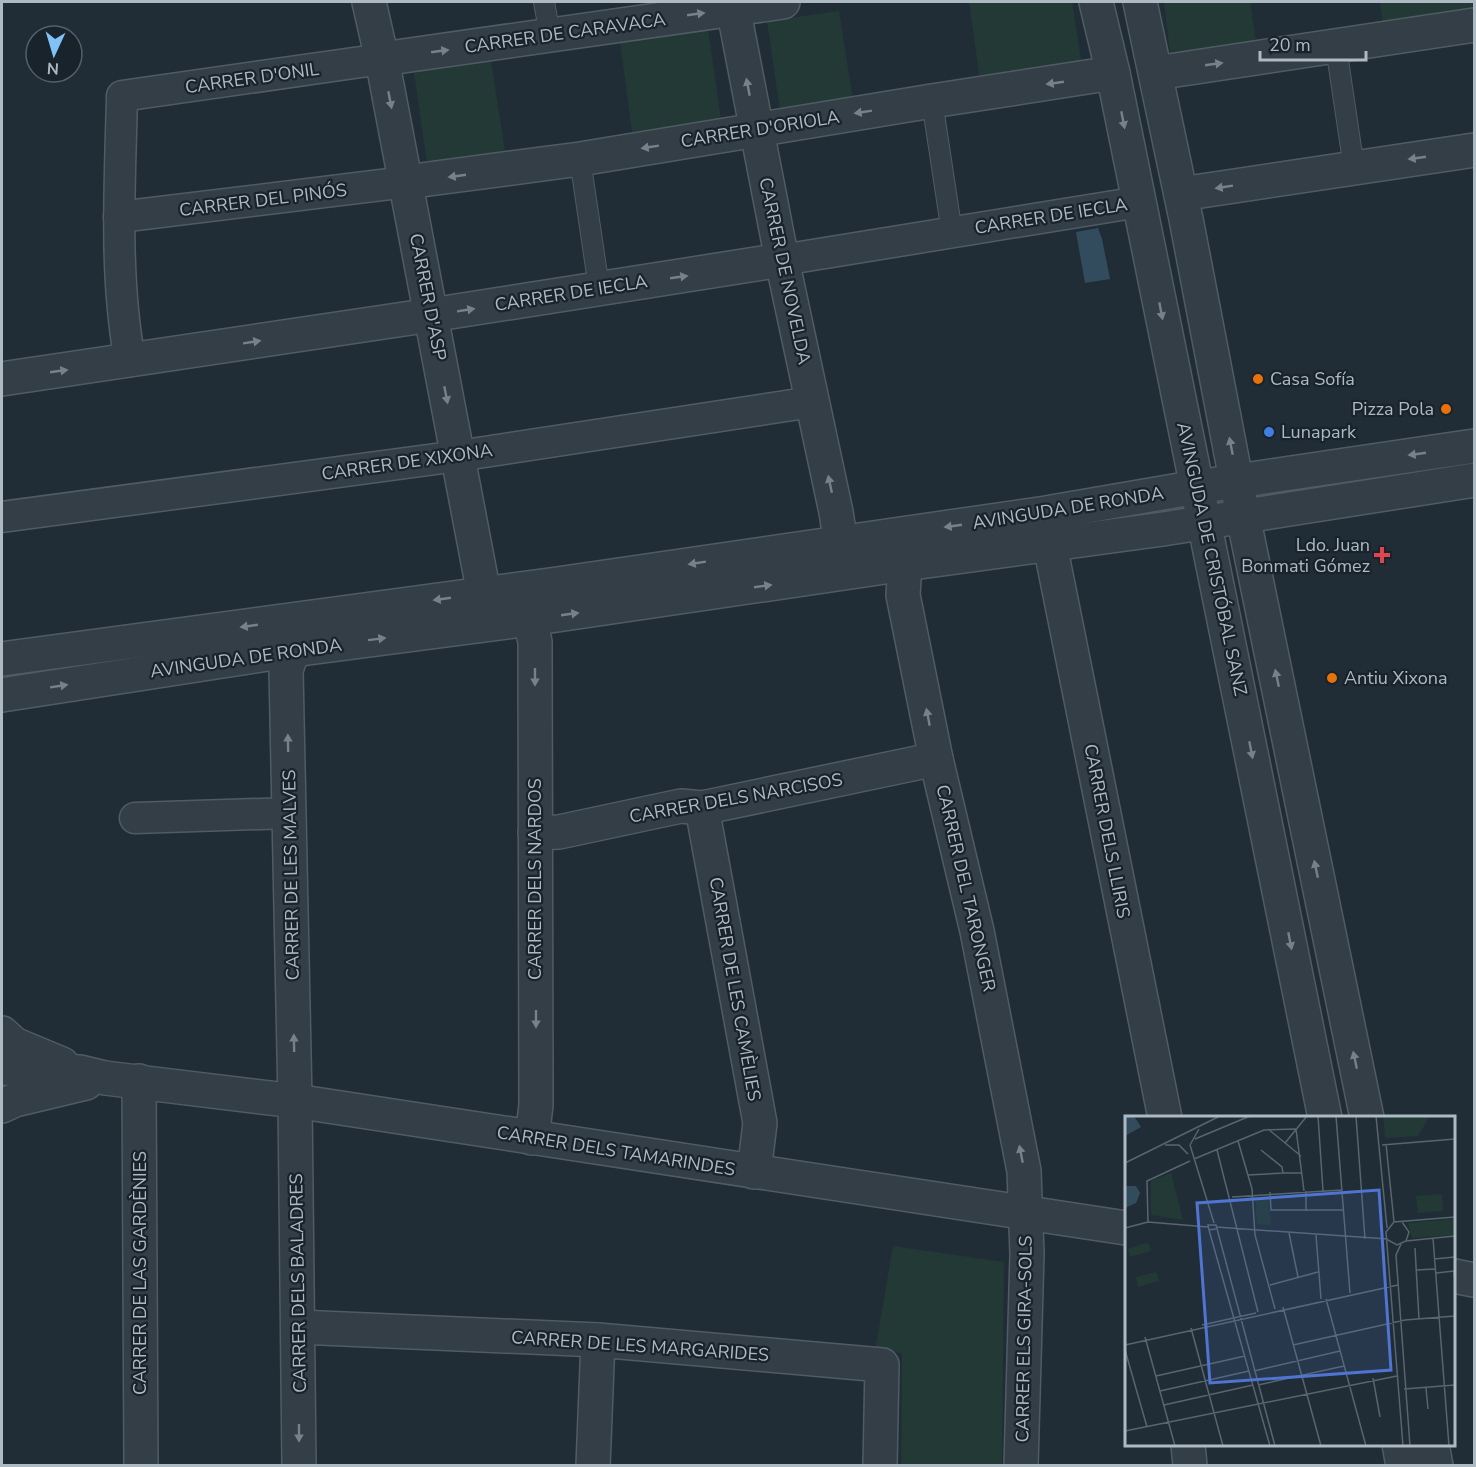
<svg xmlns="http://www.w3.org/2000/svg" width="1476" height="1467" font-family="'Nunito Sans',sans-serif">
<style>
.green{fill:#233936}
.water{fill:#334c5d}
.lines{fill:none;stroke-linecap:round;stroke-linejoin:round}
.service-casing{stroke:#505c64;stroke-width:22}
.pedestrian-casing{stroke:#505c64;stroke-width:33}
.minor-casing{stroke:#505c64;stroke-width:36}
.tertiary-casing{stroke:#505c64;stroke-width:36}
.service{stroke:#333e46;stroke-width:20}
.pedestrian{stroke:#333e46;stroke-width:30}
.minor{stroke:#333e46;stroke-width:33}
.tertiary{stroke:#333e46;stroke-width:33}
.oneway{fill:#76828b}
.food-dot{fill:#e8710a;stroke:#19232b;stroke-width:2}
.shop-dot{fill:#3f7fe0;stroke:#19232b;stroke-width:2}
.health-dot{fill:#e0444e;stroke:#19232b;stroke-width:2}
.labels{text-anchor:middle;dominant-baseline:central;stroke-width:4.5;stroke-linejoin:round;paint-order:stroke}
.street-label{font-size:18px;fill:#adbac3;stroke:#19232b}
.poi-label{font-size:18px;fill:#adbac3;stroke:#19232b;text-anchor:start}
.inset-road{fill:none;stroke:#58656e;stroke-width:1.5}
.view{fill:#4f74d1;fill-opacity:0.15;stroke:#4f74d1;stroke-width:3}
.inset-edge{fill:none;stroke:#adbac3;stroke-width:3}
</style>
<rect width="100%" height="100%" fill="#202d36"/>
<g class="green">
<path d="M969 2H1072L1082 66 980 81Z"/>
<path d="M1164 2H1250L1256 42 1170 53Z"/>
<path d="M1380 2H1474V8L1383 22Z"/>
<path d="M839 11 853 100 780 111 767 21Z"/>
<path d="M708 29 721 119 632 132 620 42Z"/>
<path d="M491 61 505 151 427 163 414 72Z"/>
<path d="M893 1246 1004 1262 1002 1465H901L902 1353 875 1351Z"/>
</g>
<path class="water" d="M1098 228 1102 239 1110 279 1085 283 1076 232Z"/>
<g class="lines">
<defs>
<g id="service">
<path d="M544 2 550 35"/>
<path d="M1336 47 1354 168"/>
<path d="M932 101 952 233"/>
<path d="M580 159 599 288"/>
</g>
<g id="pedestrian">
<path d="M119 217 406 182"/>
<path d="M782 260 1139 202"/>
<path d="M130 361C114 274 120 184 122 96L382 59"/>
<path d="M2 517 458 456 812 402"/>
<path d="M135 818 290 813"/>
</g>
<g id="minor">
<path d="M369 2 382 59 488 615"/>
<path d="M732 2 782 260 836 512 844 564"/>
<path d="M382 59 783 2"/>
<path d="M1156 73 1474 25"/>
<path d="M406 182 580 159 932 101 1113 73"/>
<path d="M1181 194 1474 150"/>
<path d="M2 379 431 315 782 260"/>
<path d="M1050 545 1165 1118"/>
<path d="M905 564 903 595 936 759 977 931 1024 1171 1027 1254 1021 1466"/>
<path d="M530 619 535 642 536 1105 532 1138"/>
<path d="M293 650 286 670 295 1101 299 1466"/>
<path d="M2 659 557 584 1046 513 1197 487 1474 446"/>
<path d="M2 695 293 650 530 619 905 564 1163 529 1474 480"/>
<path d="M702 808 760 1123 754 1172"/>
<path d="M535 833 559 832 681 806 702 808 936 759"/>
<path d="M139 1081 141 1466"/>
<path d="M1454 1276 1474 1280"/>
<path d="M298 1327 598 1340 882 1365 880 1466"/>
<path d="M1188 1444 1190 1466"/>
<path d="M593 1466 598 1340"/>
</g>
<g id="tertiary">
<path d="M1096 2 1113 73 1325 1118"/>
<path d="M1140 2 1186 219 1243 516 1367 1118"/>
<path d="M2 1033 14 1044 62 1064"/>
<path d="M2 1068 80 1072 105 1078 295 1101 1126 1228"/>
<path d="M2 1106 15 1100 86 1083"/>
<path d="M1399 1444 1403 1466"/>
<path d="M1432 1444 1436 1466"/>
</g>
</defs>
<use href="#service" class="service-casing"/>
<use href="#pedestrian" class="pedestrian-casing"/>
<use href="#minor" class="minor-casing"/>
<use href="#tertiary" class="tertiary-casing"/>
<use href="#service" class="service"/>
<use href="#pedestrian" class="pedestrian"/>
<use href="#minor" class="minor"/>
<use href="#tertiary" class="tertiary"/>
</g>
<defs><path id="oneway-solid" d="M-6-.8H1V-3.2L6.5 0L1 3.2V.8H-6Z" transform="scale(1.5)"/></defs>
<g class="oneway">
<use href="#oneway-solid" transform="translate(696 14) rotate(-8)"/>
<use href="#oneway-solid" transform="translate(440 51) rotate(-8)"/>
<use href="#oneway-solid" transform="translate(1214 64) rotate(-8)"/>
<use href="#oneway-solid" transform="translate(1055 83) rotate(172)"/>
<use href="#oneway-solid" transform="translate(748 87) rotate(-101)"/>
<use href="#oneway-solid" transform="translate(390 100) rotate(79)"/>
<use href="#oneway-solid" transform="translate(863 112) rotate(171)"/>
<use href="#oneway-solid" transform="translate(1123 120) rotate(79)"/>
<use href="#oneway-solid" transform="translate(650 147) rotate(171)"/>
<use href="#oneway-solid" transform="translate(1417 158) rotate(172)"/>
<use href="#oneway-solid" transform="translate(457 176) rotate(172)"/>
<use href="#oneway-solid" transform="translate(1224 187) rotate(171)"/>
<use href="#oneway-solid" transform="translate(679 277) rotate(-8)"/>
<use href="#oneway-solid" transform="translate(466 310) rotate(-9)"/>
<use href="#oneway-solid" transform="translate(1161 311) rotate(79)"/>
<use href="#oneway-solid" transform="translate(252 342) rotate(-9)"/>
<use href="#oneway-solid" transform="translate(59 371) rotate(-8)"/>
<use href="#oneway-solid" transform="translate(446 395) rotate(79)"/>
<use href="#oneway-solid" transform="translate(1231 446) rotate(-101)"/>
<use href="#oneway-solid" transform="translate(1417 454) rotate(172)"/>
<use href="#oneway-solid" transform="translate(830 484) rotate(-102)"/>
<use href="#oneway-solid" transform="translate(953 526) rotate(172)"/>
<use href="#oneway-solid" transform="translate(697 563) rotate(171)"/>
<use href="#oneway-solid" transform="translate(763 586) rotate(-8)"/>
<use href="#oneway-solid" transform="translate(442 599) rotate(172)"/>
<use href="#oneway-solid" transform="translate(570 614) rotate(-8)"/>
<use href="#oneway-solid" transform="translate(249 626) rotate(172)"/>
<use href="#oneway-solid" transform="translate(377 639) rotate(-7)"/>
<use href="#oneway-solid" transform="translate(535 677) rotate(90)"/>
<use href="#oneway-solid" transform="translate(1277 678) rotate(-102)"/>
<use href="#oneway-solid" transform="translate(59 686) rotate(-9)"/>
<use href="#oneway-solid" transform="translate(928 717) rotate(-101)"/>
<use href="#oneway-solid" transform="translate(288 743) rotate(-91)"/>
<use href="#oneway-solid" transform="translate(1251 750) rotate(79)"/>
<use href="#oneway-solid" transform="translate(1316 869) rotate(-102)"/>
<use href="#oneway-solid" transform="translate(1290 941) rotate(79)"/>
<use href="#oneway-solid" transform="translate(536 1019) rotate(90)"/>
<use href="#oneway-solid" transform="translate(294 1043) rotate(-91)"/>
<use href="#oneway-solid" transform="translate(1355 1060) rotate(-102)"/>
<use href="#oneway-solid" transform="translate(1021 1154) rotate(-101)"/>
<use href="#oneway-solid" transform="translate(299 1433) rotate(90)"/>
</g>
<g class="food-dot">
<circle cx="1258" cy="379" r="6"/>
<circle cx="1446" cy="409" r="6"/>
<circle cx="1332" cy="678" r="6"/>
</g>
<circle class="shop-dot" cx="1269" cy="432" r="6"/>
<path class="health-dot" d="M1379 546h6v6h6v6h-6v6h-6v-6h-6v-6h6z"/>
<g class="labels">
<g class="street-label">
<text transform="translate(565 33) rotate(-8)">CARRER DE CARAVACA</text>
<text transform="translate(252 78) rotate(-8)">CARRER D'ONIL</text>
<text transform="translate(760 129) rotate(-9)">CARRER D'ORIOLA</text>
<text transform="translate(263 200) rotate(-7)">CARRER DEL PINÓS</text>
<text transform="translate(1051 216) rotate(-9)">CARRER DE IECLA</text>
<text transform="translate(785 271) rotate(78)">CARRER DE NOVELDA</text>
<text transform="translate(571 293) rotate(-9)">CARRER DE IECLA</text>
<text transform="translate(428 297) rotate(79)">CARRER D'ASP</text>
<text transform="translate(407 462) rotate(-8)">CARRER DE XIXONA</text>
<text transform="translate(1068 508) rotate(-9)">AVINGUDA DE RONDA</text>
<text transform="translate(1212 559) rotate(78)">AVINGUDA DE CRISTÓBAL SANZ</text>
<text transform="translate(246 658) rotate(-8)">AVINGUDA DE RONDA</text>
<text transform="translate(736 798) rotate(-10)">CARRER DELS NARCISOS</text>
<text transform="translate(1107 831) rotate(79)">CARRER DELS LLIRIS</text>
<text transform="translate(291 875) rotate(-91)">CARRER DE LES MALVES</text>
<text transform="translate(535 879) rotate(-90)">CARRER DELS NARDOS</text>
<text transform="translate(966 888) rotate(77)">CARRER DEL TARONGER</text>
<text transform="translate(735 989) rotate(80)">CARRER DE LES CAMÈLIES</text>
<text transform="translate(616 1151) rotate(9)">CARRER DELS TAMARINDES</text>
<text transform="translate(140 1273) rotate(-90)">CARRER DE LAS GARDÈNIES</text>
<text transform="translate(298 1283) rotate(-91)">CARRER DELS BALADRES</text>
<text transform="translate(1024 1339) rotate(-89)">CARRER ELS GIRA-SOLS</text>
<text transform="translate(640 1346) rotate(4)">CARRER DE LES MARGARIDES</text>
</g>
<g class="poi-label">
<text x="1270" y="379">Casa Sofía</text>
<text x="1434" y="409" text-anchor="end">Pizza Pola</text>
<text x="1281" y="432">Lunapark</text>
<text x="1370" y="545" text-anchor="end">Ldo. Juan<tspan x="1370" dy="21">Bonmati Gómez</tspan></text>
<text x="1344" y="678">Antiu Xixona</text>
</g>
</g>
<g transform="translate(1125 1116)">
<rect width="330" height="330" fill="#202d36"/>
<path d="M258 0H305L293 20 260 22ZM46 57 58 104 26 99V65ZM317 78 318 95 293 97 291 80ZM143 80 146 109 132 108 130 81ZM330 103V119L287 122 283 107ZM20 127 24 128 26 135 5 141 3 133ZM31 156 34 165 13 171 11 161Z" fill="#233936"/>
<path d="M0 0H9L16 11 0 20ZM0 70H11L15 77 11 87 0 92Z" fill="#334c5d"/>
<path class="inset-road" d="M193 0 198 75M211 0 225 177M231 0 240 123M251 0 262 112M143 13 176 40M171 13 179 75M70 23 125 0M113 25 127 73 130 119 150 193M160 27 182 0M261 28 269 106M40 29H54L63 38M65 29 89 107M65 29 74 13M257 29 330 23M92 34 133 196M136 34 157 51 158 57H177M69 43 139 14 171 13M0 47 95 0M123 59 158 57M181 75V95M145 76 146 94H218M107 81 217 74M23 106 22 65 65 45M91 111 263 123M0 112 23 106 83 111M91 113 84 114 83 109H91L150 330M84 114 145 330M164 117 173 161M191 119 196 183M308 122 324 330M263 124 272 129 281 125 284 116 277 106M281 125 330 120M276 128 271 139 285 330M290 132 294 203M309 143 330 141M292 154 310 153M311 157 329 155 330 165M145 169 193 156M201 183 241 330M158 191 196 330M77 209 131 197M66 212 98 330M20 221 50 330M0 229 273 169M168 229 280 204 330 200M0 234 22 311M129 255 215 235M31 260 120 240M248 262 255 301M133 269 219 250M301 272 303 293M279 273 330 269M35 275 124 255M39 289 128 269M0 315 272 260M278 330 261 116 269 106 330 101"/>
<path class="view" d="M254 74 266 254 85 267 72 87Z"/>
<rect width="330" height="330" class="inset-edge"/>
</g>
<rect width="1476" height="1467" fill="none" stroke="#adbac3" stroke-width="6"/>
<g transform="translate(54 54) rotate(184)"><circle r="28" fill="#19232b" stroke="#545f68" stroke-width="1.5"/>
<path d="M0-4.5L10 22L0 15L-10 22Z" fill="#80c2f5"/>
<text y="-9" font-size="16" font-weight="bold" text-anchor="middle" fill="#adbac3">N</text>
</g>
<path d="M1260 51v9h106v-9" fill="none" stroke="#adbac3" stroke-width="3"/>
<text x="1269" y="51" font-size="18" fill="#adbac3" stroke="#19232b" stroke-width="4.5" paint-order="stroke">20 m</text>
</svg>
